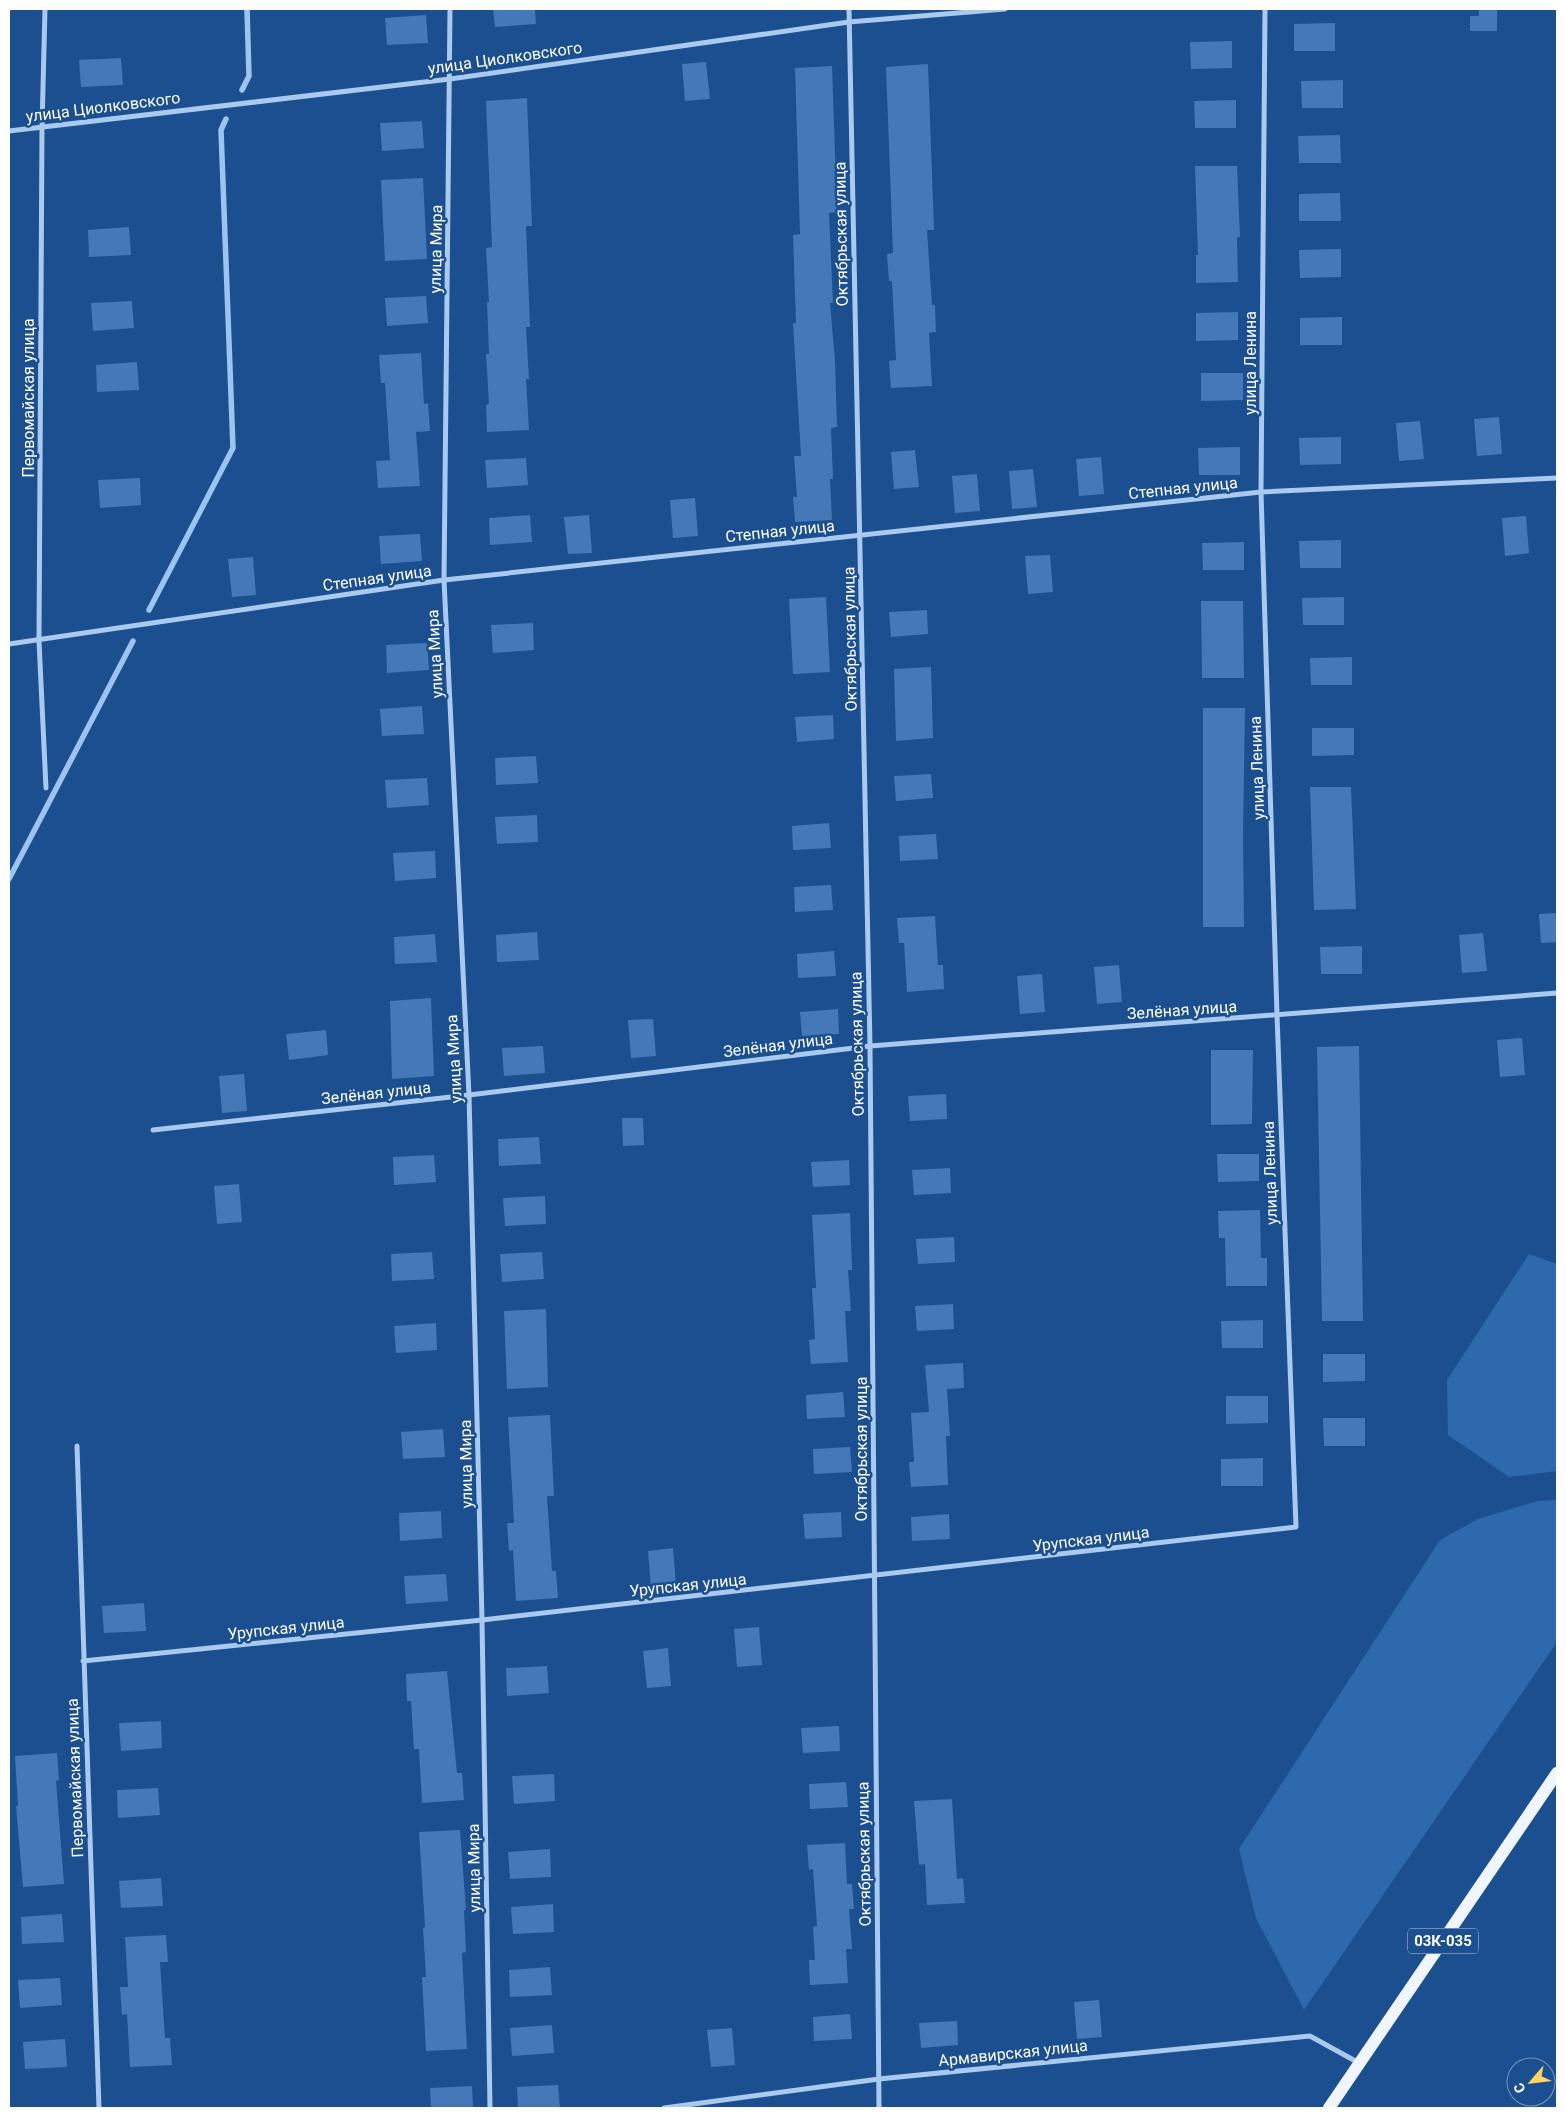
<svg xmlns="http://www.w3.org/2000/svg" width="1566" height="2117" font-family="Roboto,sans-serif">
<style>
.green{fill:#2e69ad}
.lines{fill:none;stroke-linecap:round;stroke-linejoin:round}
.stream{stroke:#9cc4f0;stroke-width:5.5}
.building{fill:#4478b7}
.street{stroke:#a9c9ee;stroke-width:5}
.primary{stroke:#f0f6ff;stroke-width:12}
.labels{text-anchor:middle;dominant-baseline:central;stroke-width:5;stroke-linejoin:round;paint-order:stroke}
.shield{fill:#1b4f8f;stroke:#bbcadd;stroke-width:1}
.shield-label{font-size:15px;font-weight:bold;fill:#fff}
.street-label{font-size:16px;fill:#fff;stroke:#1b4f8f}
</style>
<rect width="100%" height="100%" fill="#1b4f8f"/>
<g class="green">
<path d="M1529 1254 1557 1264V1471L1509 1477 1448 1435 1447 1380Z"/>
<path d="M1557 1500V1642L1304 2010 1256 1918 1239 1849 1440 1540 1478 1519 1538 1501Z"/>
</g>
<g class="lines">
<g class="stream">
<path d="M242 90 249 76 247 9"/>
<path d="M149 610 233 448 221 130 226 119"/>
<path d="M9 879 133 641"/>
</g>
</g>
<g class="building">
<path d="M493 9H535L536 24 495 27Z"/>
<path d="M1479 9H1497V31H1470V16H1479Z"/>
<path d="M426 15 428 43 387 45 385 18Z"/>
<path d="M1335 23V51H1294V24Z"/>
<path d="M1232 41V68L1191 69 1190 42Z"/>
<path d="M121 58 123 85 81 87 79 60Z"/>
<path d="M706 62 710 99 685 101 682 64Z"/>
<path d="M928 64 934 230H927L932 305H935L936 332 929 333 932 386 891 388 889 361 896 360 892 281H889L887 254 893 253 886 67Z"/>
<path d="M832 66 837 212 829 213 833 303H830L835 361 837 427 831 428 833 479H830L832 520 795 522 793 497H797L794 456H801L793 323H796L793 235 800 234 795 68Z"/>
<path d="M1343 80V108H1302L1301 81Z"/>
<path d="M527 98 532 226H526L530 327H526L529 379H526L529 430 487 432 486 405 489 404 486 354H489L487 302H489L486 248 492 247 486 101Z"/>
<path d="M1236 100V128H1195L1194 101Z"/>
<path d="M422 121 424 148 382 151 380 123Z"/>
<path d="M1340 135 1341 163H1299L1298 136Z"/>
<path d="M1195 166H1237L1240 237H1237L1238 282 1196 283V255H1198Z"/>
<path d="M423 178 427 259 385 261 381 180Z"/>
<path d="M1340 193 1341 221H1299V194Z"/>
<path d="M129 227 131 255 89 257 88 230Z"/>
<path d="M1341 249V277L1300 278 1299 250Z"/>
<path d="M426 296 428 323 387 326 385 298Z"/>
<path d="M132 301 134 328 93 331 91 303Z"/>
<path d="M1238 312V340L1196 341V313Z"/>
<path d="M1342 317V345H1300V318Z"/>
<path d="M421 353 424 404 428 403 430 431 416 432 420 486 378 488 376 461 390 460 385 383H381L379 355Z"/>
<path d="M137 362 139 390 97 392 96 365Z"/>
<path d="M1201 373H1243V400L1201 401Z"/>
<path d="M1499 417 1502 454 1477 456 1474 419Z"/>
<path d="M1420 421 1424 459 1399 461 1396 423Z"/>
<path d="M1341 437V464L1300 465 1299 438Z"/>
<path d="M1240 447V475H1199L1198 448Z"/>
<path d="M915 450 919 487 894 489 891 452Z"/>
<path d="M1101 457 1104 494 1079 496 1076 459Z"/>
<path d="M526 458 528 485 487 488 485 460Z"/>
<path d="M1033 469 1037 507 1012 509 1009 471Z"/>
<path d="M977 474 980 511 955 513 952 476Z"/>
<path d="M140 478 141 505 100 508 98 480Z"/>
<path d="M695 498 698 536 673 538 670 500Z"/>
<path d="M530 515 532 542 490 545 489 518Z"/>
<path d="M589 515 592 553 568 554 564 517Z"/>
<path d="M1526 516 1529 553 1505 556 1502 518Z"/>
<path d="M420 534 422 561 381 564 379 536Z"/>
<path d="M1341 540V568H1300L1299 541Z"/>
<path d="M1244 542V570H1203L1202 543Z"/>
<path d="M1050 555 1053 592 1028 594 1025 556Z"/>
<path d="M253 557 256 595 232 597 228 559Z"/>
<path d="M826 597 830 672 793 674 789 599Z"/>
<path d="M1344 597V625H1303L1302 598Z"/>
<path d="M1201 601H1243L1244 678H1202Z"/>
<path d="M927 610 928 634 891 637 889 612Z"/>
<path d="M533 623 534 650 493 653 491 625Z"/>
<path d="M427 643 429 670 387 673 386 645Z"/>
<path d="M1352 657V685H1311L1310 658Z"/>
<path d="M931 667 933 738 896 741 894 669Z"/>
<path d="M422 706 424 734 382 736 380 709Z"/>
<path d="M1203 708H1245L1243 833 1244 927H1203Z"/>
<path d="M833 715 834 739 797 742 795 717Z"/>
<path d="M1312 728H1354V755L1312 756Z"/>
<path d="M536 756 538 783 496 785 495 758Z"/>
<path d="M931 774 933 798 896 801 894 776Z"/>
<path d="M427 778 429 805 387 808 385 780Z"/>
<path d="M1310 787H1351L1356 909 1314 910Z"/>
<path d="M537 815 538 842 497 844 495 817Z"/>
<path d="M829 823 831 848 793 850 792 826Z"/>
<path d="M936 834 938 859 900 861 899 836Z"/>
<path d="M435 851 436 878 395 881 393 853Z"/>
<path d="M831 885 833 910 795 912 794 887Z"/>
<path d="M1557 913V942L1541 943 1539 914Z"/>
<path d="M935 916 938 965H943L944 989 907 992 904 943H899L897 918Z"/>
<path d="M537 932 539 960 497 962 496 935Z"/>
<path d="M1483 933 1487 971 1462 973 1459 935Z"/>
<path d="M435 934 437 962 395 964 394 937Z"/>
<path d="M1362 946V974H1321L1320 947Z"/>
<path d="M834 951 836 976 798 978 797 954Z"/>
<path d="M1119 965 1122 1002 1097 1004 1094 967Z"/>
<path d="M1042 974 1045 1012 1020 1014 1017 976Z"/>
<path d="M431 998 434 1076 392 1079 390 1001Z"/>
<path d="M838 1009 839 1034 802 1036 800 1012Z"/>
<path d="M653 1019 656 1056 631 1058 628 1020Z"/>
<path d="M326 1030 328 1055 289 1060 286 1034Z"/>
<path d="M1522 1038 1525 1075 1500 1077 1497 1040Z"/>
<path d="M543 1046 545 1073 504 1076 502 1048Z"/>
<path d="M1359 1046 1363 1321H1322L1317 1047Z"/>
<path d="M1211 1050H1253L1252 1124 1211 1125Z"/>
<path d="M244 1074 247 1111 222 1113 219 1076Z"/>
<path d="M946 1094 947 1119 910 1121 908 1096Z"/>
<path d="M622 1118H643L644 1145 623 1146Z"/>
<path d="M539 1137 541 1164 499 1166 498 1139Z"/>
<path d="M1217 1154H1259V1181L1218 1182Z"/>
<path d="M434 1155 436 1182 394 1185 393 1157Z"/>
<path d="M849 1160 850 1185 813 1187 811 1162Z"/>
<path d="M950 1168 951 1193 914 1195 912 1170Z"/>
<path d="M239 1184 242 1222 217 1224 214 1186Z"/>
<path d="M545 1196 546 1224 505 1226 503 1198Z"/>
<path d="M1260 1210 1261 1258H1267V1286H1226L1225 1238H1219L1218 1211Z"/>
<path d="M850 1213 852 1270H848L851 1311H845L848 1362 811 1364 809 1340 815 1339 812 1288H816L812 1215Z"/>
<path d="M954 1237 955 1262 918 1264 916 1239Z"/>
<path d="M432 1252 434 1279 392 1281 391 1254Z"/>
<path d="M542 1252 544 1279 502 1282 500 1254Z"/>
<path d="M953 1304 954 1329 917 1331 915 1306Z"/>
<path d="M546 1309 548 1387 507 1389 504 1311Z"/>
<path d="M1263 1320V1348H1222L1221 1321Z"/>
<path d="M436 1323 437 1350 396 1353 394 1326Z"/>
<path d="M1323 1354H1365V1381L1323 1382Z"/>
<path d="M963 1363 964 1388 947 1389 950 1436H946L948 1485 911 1487 909 1462H914L911 1413 929 1412 925 1365Z"/>
<path d="M843 1392 845 1417 807 1419 806 1395Z"/>
<path d="M1226 1396H1268V1423L1226 1424Z"/>
<path d="M550 1415 554 1496H547L552 1571H556L558 1598 516 1601 513 1550 509 1551 507 1523H514L508 1417Z"/>
<path d="M1323 1418H1365V1446H1324Z"/>
<path d="M443 1429 445 1457 403 1459 401 1432Z"/>
<path d="M850 1447 852 1472 814 1474 813 1449Z"/>
<path d="M1263 1458V1486H1221V1459Z"/>
<path d="M441 1511 442 1538 400 1541 399 1513Z"/>
<path d="M841 1512 842 1537 805 1539 803 1514Z"/>
<path d="M949 1514 950 1539 912 1541 911 1517Z"/>
<path d="M673 1548 676 1586 651 1588 648 1551Z"/>
<path d="M446 1574 448 1601 406 1604 404 1576Z"/>
<path d="M144 1603 146 1631 104 1633 102 1606Z"/>
<path d="M759 1627 762 1665 737 1667 734 1629Z"/>
<path d="M668 1648 671 1686 647 1688 643 1651Z"/>
<path d="M547 1666 549 1693 507 1696 506 1668Z"/>
<path d="M447 1671 457 1773H462L464 1800 422 1803 419 1749H414L411 1701H407L406 1674Z"/>
<path d="M161 1721 162 1748 121 1751 119 1723Z"/>
<path d="M839 1726 840 1751 803 1753 801 1728Z"/>
<path d="M57 1753 59 1780 56 1781 64 1884 23 1887 16 1806H18L15 1756Z"/>
<path d="M554 1774 555 1801 514 1804 512 1776Z"/>
<path d="M846 1782 848 1807 810 1809 809 1784Z"/>
<path d="M158 1788 160 1815 118 1818 117 1790Z"/>
<path d="M952 1799 957 1879 963 1878 965 1903 927 1905 925 1864 919 1865 914 1801Z"/>
<path d="M460 1830 466 1910H464L466 1952 462 1953 467 2049 426 2051 422 1977H426L423 1928 425 1927 419 1832Z"/>
<path d="M845 1843 847 1884H852L854 1909H849L852 1949H846L848 1983 810 1985 809 1960H815L813 1927 817 1926 813 1869 809 1870 807 1845Z"/>
<path d="M550 1849 551 1877 510 1879 508 1852Z"/>
<path d="M161 1878 163 1906 121 1908 119 1881Z"/>
<path d="M553 1904 554 1932 513 1934 511 1907Z"/>
<path d="M62 1914 64 1942 22 1944 21 1917Z"/>
<path d="M166 1935 168 1962H160L165 2038H170L172 2065 130 2067 127 2014 122 2015 120 1987H128L125 1937Z"/>
<path d="M550 1967 552 1995 510 1997 509 1970Z"/>
<path d="M60 1978 62 2005 20 2008 18 1980Z"/>
<path d="M1099 2000 1102 2037 1077 2039 1074 2002Z"/>
<path d="M850 2014 852 2039 814 2041 813 2017Z"/>
<path d="M957 2021 958 2045 921 2048 919 2023Z"/>
<path d="M552 2025 554 2053 512 2056 510 2028Z"/>
<path d="M732 2028 735 2065 711 2067 707 2030Z"/>
<path d="M65 2039 67 2067 25 2069 23 2042Z"/>
<path d="M558 2085 560 2108H518L517 2087Z"/>
<path d="M472 2086 473 2108H431L430 2088Z"/>
</g>
<g class="lines">
<g class="street">
<path d="M45 9 42 127 39 641 46 788"/>
<path d="M450 9 444 580 469 1095 482 1620 490 2108"/>
<path d="M849 9 870 1046 879 2108"/>
<path d="M9 131 450 79 849 22 1005 9"/>
<path d="M9 644 444 580 1261 492 1557 478"/>
<path d="M153 1130 469 1095 870 1046 1557 993"/>
<path d="M77 1446 99 2108"/>
<path d="M83 1661 482 1620 1296 1527 1277 1015 1261 492 1265 9"/>
<path d="M664 2108 879 2079 1310 2036 1359 2063"/>
</g>
<path class="primary" d="M1329 2108 1557 1773"/>
</g>
<g class="labels">
<rect class="shield" x="1408" y="1928.5" width="70" height="25" rx="4"/>
<g class="shield-label">
<text x="1443" y="1941">03К-035</text>
</g>
<g class="street-label">
<text transform="translate(505 58) rotate(-8)">улица Циолковского</text>
<text transform="translate(103 107) rotate(-7)">улица Циолковского</text>
<text transform="translate(841 234) rotate(-91)">Октябрьская улица</text>
<text transform="translate(436 249) rotate(-89)">улица Мира</text>
<text transform="translate(1250 363) rotate(-90)">улица Ленина</text>
<text transform="translate(28 398) rotate(-90)">Первомайская улица</text>
<text transform="translate(1183 488) rotate(-6)">Степная улица</text>
<text transform="translate(780 531) rotate(-6)">Степная улица</text>
<text transform="translate(377 578) rotate(-8)">Степная улица</text>
<text transform="translate(850 639) rotate(-91)">Октябрьская улица</text>
<text transform="translate(435 654) rotate(-93)">улица Мира</text>
<text transform="translate(1257 768) rotate(-92)">улица Ленина</text>
<text transform="translate(1182 1010) rotate(-4)">Зелёная улица</text>
<text transform="translate(857 1044) rotate(-91)">Октябрьская улица</text>
<text transform="translate(778 1045) rotate(-7)">Зелёная улица</text>
<text transform="translate(454 1059) rotate(-93)">улица Мира</text>
<text transform="translate(376 1093) rotate(-6)">Зелёная улица</text>
<text transform="translate(1270 1173) rotate(-92)">улица Ленина</text>
<text transform="translate(861 1449) rotate(-90)">Октябрьская улица</text>
<text transform="translate(466 1464) rotate(-91)">улица Мира</text>
<text transform="translate(1091 1539) rotate(-7)">Урупская улица</text>
<text transform="translate(688 1585) rotate(-6)">Урупская улица</text>
<text transform="translate(286 1628) rotate(-6)">Урупская улица</text>
<text transform="translate(75 1778) rotate(-92)">Первомайская улица</text>
<text transform="translate(864 1854) rotate(-91)">Октябрьская улица</text>
<text transform="translate(474 1868) rotate(-91)">улица Мира</text>
<text transform="translate(1013 2053) rotate(-6)">Армавирская улица</text>
</g>
</g>
<rect width="1566" height="2117" fill="none" stroke="#ffffff" stroke-width="20"/>
<g transform="translate(1531 2082) rotate(242)"><circle r="24" fill="#1b4f8f" stroke="#7695bc"/>
<path d="M0-4L9 19L0 12L-9 19Z" fill="#ffd166"/>
<text y="-8" font-size="14" font-weight="bold" text-anchor="middle" fill="#ffffff">С</text>
</g>
</svg>
